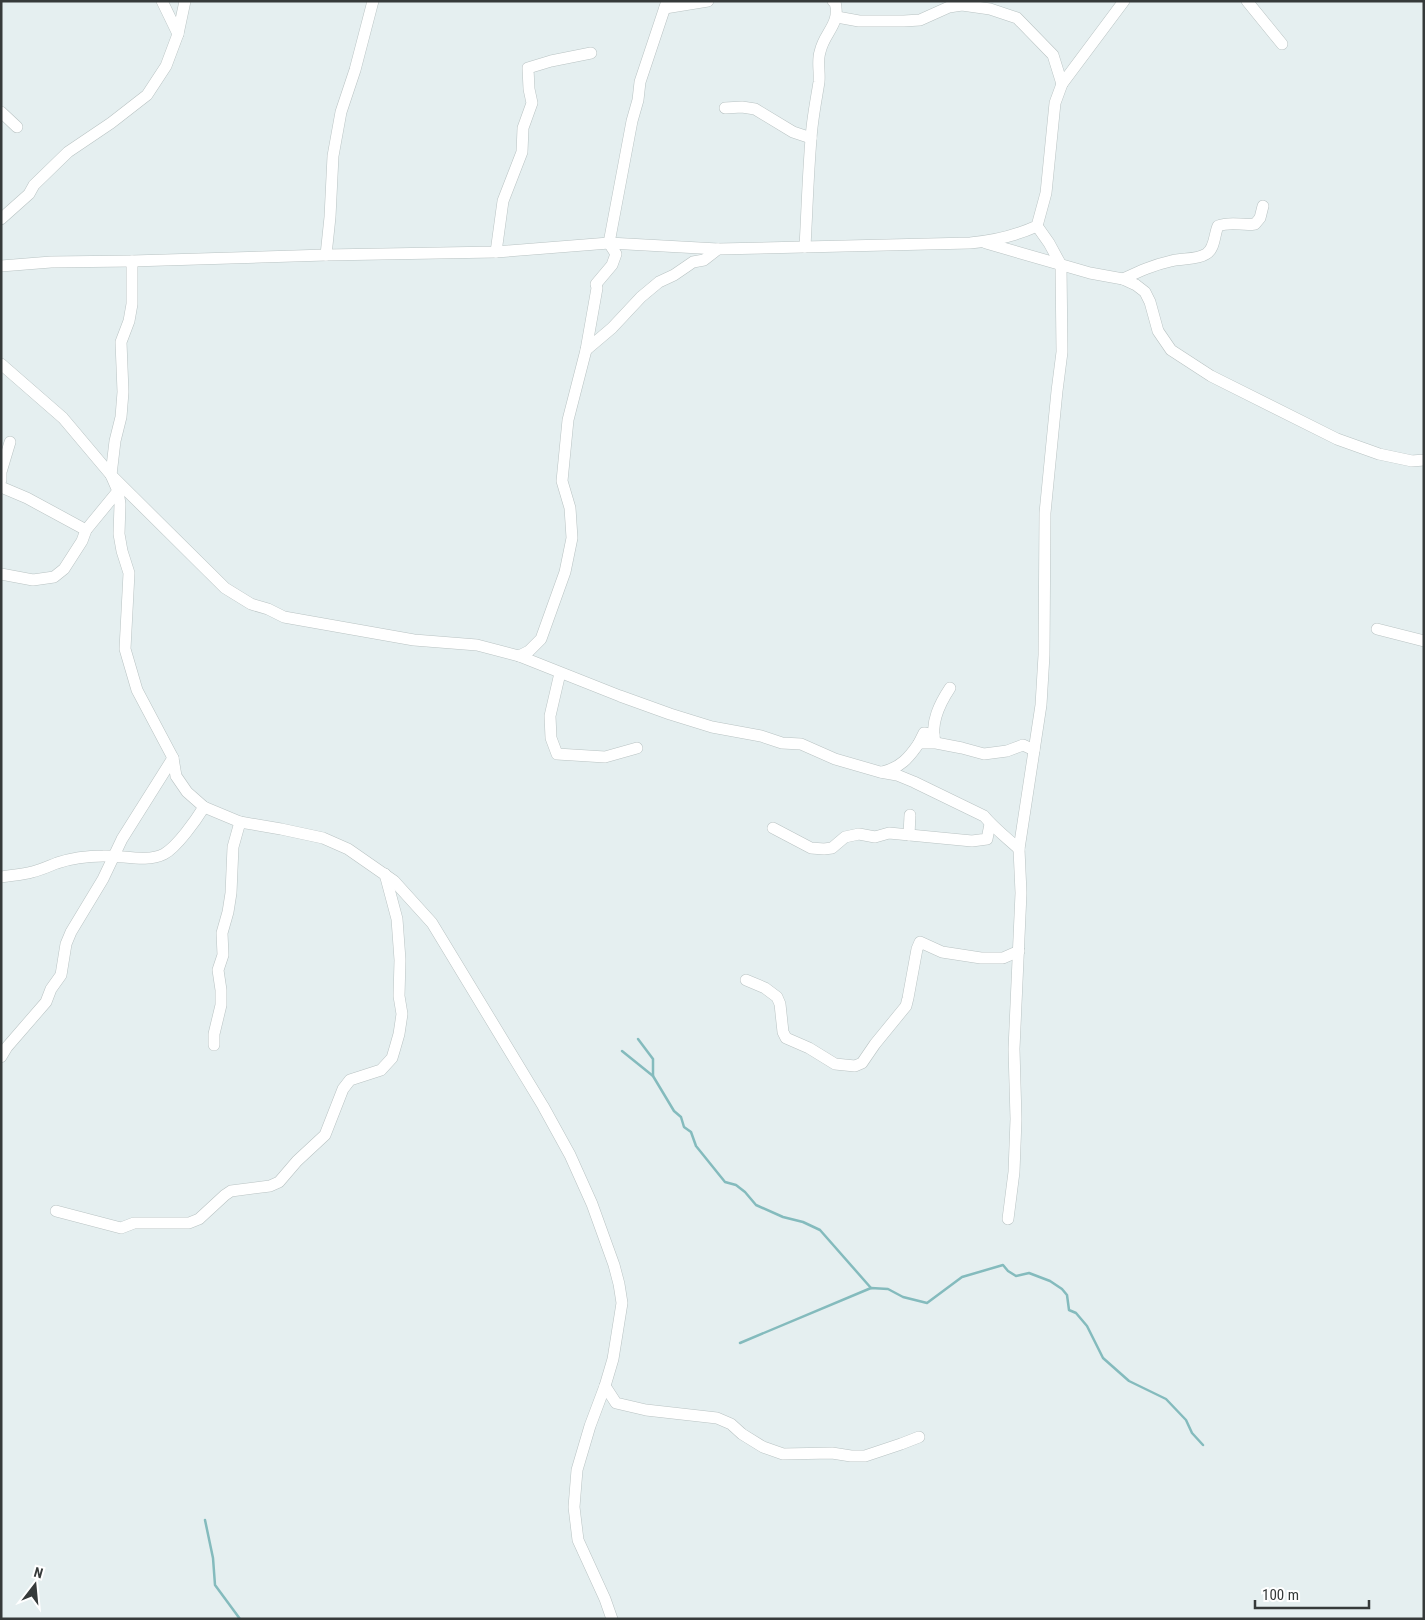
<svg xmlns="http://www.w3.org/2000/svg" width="1425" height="1620" font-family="'Roboto Condensed',sans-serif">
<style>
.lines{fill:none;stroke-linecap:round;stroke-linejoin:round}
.stream{stroke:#84bbbd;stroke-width:2.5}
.minor-casing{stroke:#b9c3c3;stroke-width:12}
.minor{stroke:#fff;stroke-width:11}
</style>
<rect width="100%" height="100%" fill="#e5eff0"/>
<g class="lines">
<g class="stream">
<path d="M638 1039 653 1059V1076"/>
<path d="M622 1051 653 1076 674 1111 681 1117 684 1127 691 1132 696 1146 725 1182 736 1185 745 1192 756 1205 783 1217 803 1222 820 1230 871 1288"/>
<path d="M740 1343 871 1288 888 1289 903 1297 927 1303 962 1277 1003 1265 1008 1271 1016 1276 1029 1273 1050 1281 1062 1289 1067 1295 1069 1310 1076 1313 1087 1326 1103 1358 1129 1381 1166 1399 1186 1420 1192 1433 1203 1445"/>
<path d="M205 1520 213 1558 215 1585 240 1619"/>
</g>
<defs>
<g id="minor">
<path d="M1247 1 1282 44"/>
<path d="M665 8 708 1"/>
<path d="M837 17 859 21H904L920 20 949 7 962 5 990 9 1017 18 1053 55 1062 84"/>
<path d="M178 34 185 1"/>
<path d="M725 108 742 107 755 109 793 132 811 138"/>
<path d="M1 112 17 127"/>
<path d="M1 219 29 194 34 185 68 152 111 123 147 95 166 66 178 34 162 1"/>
<path d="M986 243 1090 273 1123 279 1136 285 1145 292 1150 302 1158 331 1171 350 1211 376 1337 439 1379 454 1412 461 1424 460"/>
<path d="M805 247C807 211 808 175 811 139 812 120 816 101 819 82 820 72 817 61 820 52 824 32 841 25 835 2L833 1"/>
<path d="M496 252 503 201 522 152 523 128 532 103 529 89 528 68 551 61 591 53"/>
<path d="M326 255 330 217 333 156 341 112 355 70 373 1"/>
<path d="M132 261V304L129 321 121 342 123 392 121 417 115 441 111 475 118 491 120 504 119 534 122 551 129 573 125 649 137 690 173 758 176 776 187 792 204 807 240 822 281 829 323 838 348 849 394 881 432 923 543 1106 570 1155 592 1204 614 1265 619 1284 622 1303 613 1359 605 1386 590 1426 577 1470 574 1507 578 1540 605 1599 612 1619"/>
<path d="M1 266 51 262 132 261 326 255 496 252 609 243 718 249 970 243C993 241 1015 236 1037 226L1046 193 1055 103 1062 84 1124 1"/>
<path d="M1123 279C1140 271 1153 265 1171 261 1182 258 1197 260 1206 254 1215 249 1214 235 1218 226 1231 221 1243 226 1255 224L1260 218 1263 206"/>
<path d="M586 350 612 328 641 297 659 282 674 275 693 262 704 260 718 249"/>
<path d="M1 364 63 418 111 475 225 588 251 604 268 609 284 617 414 640 477 645 519 656 529 651 541 639 565 572 572 538 570 508 562 481 568 420 586 350 597 288 596 284 612 265 616 254 609 243 632 121 638 100 640 82 667 1"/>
<path d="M1 480V472L10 442"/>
<path d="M1 487 27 498 86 530"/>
<path d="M1 574 33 580 54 577 64 569 82 541 86 530 118 491"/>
<path d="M1377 629 1424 641"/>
<path d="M519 656 620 696 670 714 712 727 761 736 782 743 801 744 835 759 880 772 897 775 914 782 984 816C994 828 1007 838 1019 849"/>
<path d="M560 673 550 716 551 738 557 754 605 757 637 748"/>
<path d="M934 735 924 733 919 743H936L962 748 984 754 1007 751 1023 745 1034 750"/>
<path d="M935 742C930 722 940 703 950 688"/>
<path d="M882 772C900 768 909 758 919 743"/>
<path d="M773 828 811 848 824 849 832 848 845 837 859 834 875 837 889 833 972 841 987 839 990 824"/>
<path d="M909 835 910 815"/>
<path d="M1 877C11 875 22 875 32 872 41 870 49 866 57 863 72 858 88 856 103 856 122 855 147 863 164 854 177 847 196 820 204 807"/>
<path d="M746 980 765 988 777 997 780 1004 783 1032 786 1038 809 1048 835 1064 855 1066 862 1063 875 1044 906 1006 908 998 917 949 920 942 942 952 981 958H1003L1019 951"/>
<path d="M214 1045V1034L221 1005V990L218 970 223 955 222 933 228 912 231 893 233 847 240 822"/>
<path d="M1 1057 7 1047 46 1002 51 989 61 975 66 944 71 932 103 879 122 839 173 758"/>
<path d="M56 1211 121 1228 134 1223H189L199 1219 225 1195 231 1191 270 1186 279 1182 297 1161 325 1135 343 1089 350 1080 381 1070 392 1058 395 1048 399 1034 402 1014 399 996 400 960 397 919 385 874"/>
<path d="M1008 1219 1014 1172 1016 1119 1014 1049 1021 893 1019 849 1041 705 1044 655 1045 513 1057 391 1062 352 1061 265 1049 243 1037 226"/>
<path d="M605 1386 616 1403 646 1410 717 1418 731 1424 742 1434 763 1447 783 1454 832 1453 851 1456H865L901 1444 919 1437"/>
</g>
</defs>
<use href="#minor" class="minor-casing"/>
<use href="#minor" class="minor"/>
</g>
<rect width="1425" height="1620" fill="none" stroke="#363a3a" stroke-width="5"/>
<g transform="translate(35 1585) rotate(16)" stroke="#ffffff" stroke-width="4" paint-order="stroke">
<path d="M0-4L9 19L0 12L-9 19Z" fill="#363a3a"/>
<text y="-8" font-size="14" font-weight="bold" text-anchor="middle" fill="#363a3a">N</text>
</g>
<path d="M1255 1600v8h114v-8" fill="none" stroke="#363a3a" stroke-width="2.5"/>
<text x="1262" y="1600" font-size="15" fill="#363a3a" stroke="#ffffff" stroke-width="4" paint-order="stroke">100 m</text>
</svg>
